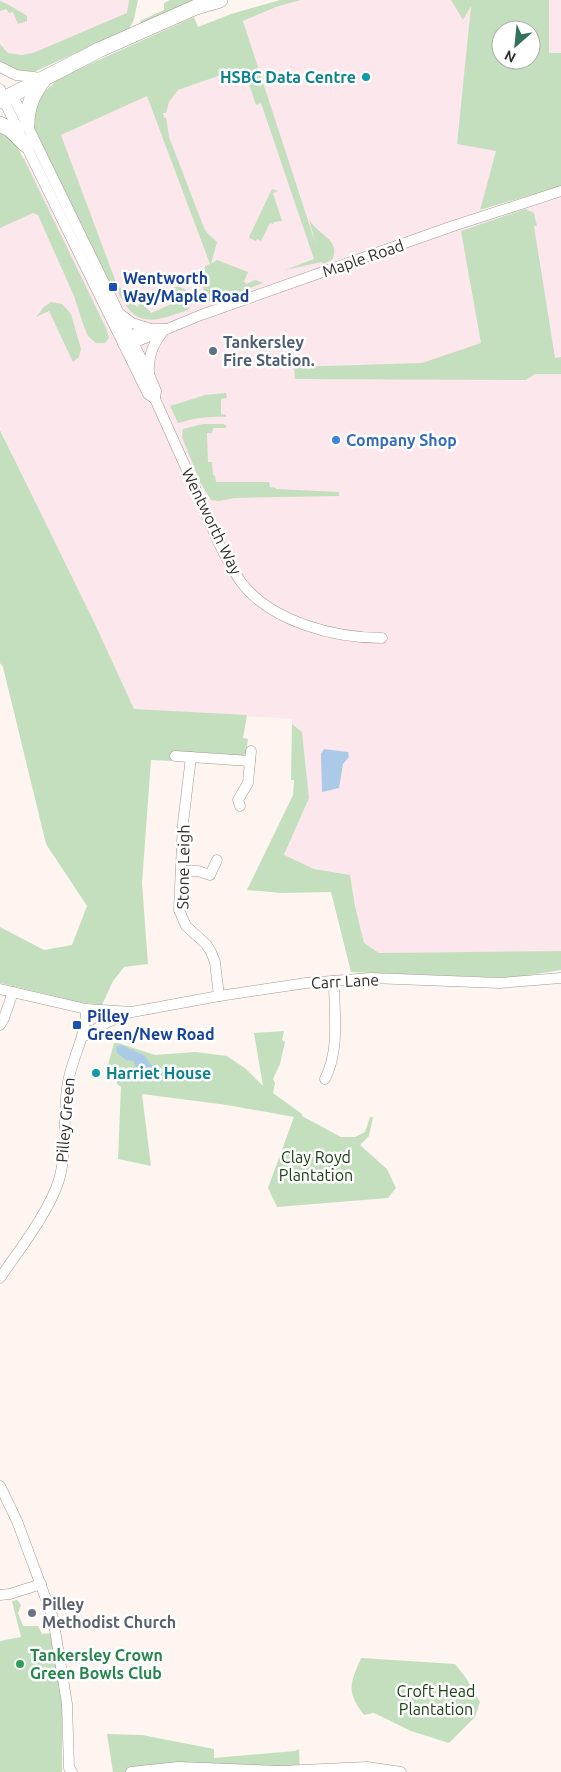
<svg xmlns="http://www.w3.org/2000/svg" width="561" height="1772" font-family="Ubuntu,sans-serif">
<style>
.commercial{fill:#fce7ed}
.green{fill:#c3dfbe;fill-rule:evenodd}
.water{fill:#aacae8}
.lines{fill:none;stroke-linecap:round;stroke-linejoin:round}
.minor-casing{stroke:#a4988f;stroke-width:11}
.highway-casing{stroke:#a4988f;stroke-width:16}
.minor{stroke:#fff;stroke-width:10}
.highway{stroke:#fff;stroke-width:15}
.culture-dot{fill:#0f9aa8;stroke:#fff;stroke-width:2}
.transit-dot{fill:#1a4fb4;stroke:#fff;stroke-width:2}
.service-dot{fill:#5c6f8a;stroke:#fff;stroke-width:2}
.shop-dot{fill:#3f7fe0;stroke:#fff;stroke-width:2}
.worship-dot{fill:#6b7280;stroke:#fff;stroke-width:2}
.leisure-dot{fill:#2e9e5b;stroke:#fff;stroke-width:2}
.labels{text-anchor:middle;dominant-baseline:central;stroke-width:5;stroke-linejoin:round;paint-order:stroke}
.culture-label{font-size:16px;font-weight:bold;fill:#0d838f;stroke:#fff;text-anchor:end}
.street-label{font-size:16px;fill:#332d2a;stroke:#fff}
.transit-label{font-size:16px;font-weight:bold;fill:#164399;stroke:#fff;text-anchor:start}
.service-label{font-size:16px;font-weight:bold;fill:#4e5e75;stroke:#fff;text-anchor:start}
.shop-label{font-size:16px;font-weight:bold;fill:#366cbe;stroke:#fff;text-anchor:start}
.park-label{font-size:16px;fill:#1a4013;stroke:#fff}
.worship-label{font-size:16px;font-weight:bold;fill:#5b616d;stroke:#fff;text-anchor:start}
.leisure-label{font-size:16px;font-weight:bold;fill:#27864d;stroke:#fff;text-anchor:start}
</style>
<rect width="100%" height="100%" fill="#fef5f0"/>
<g class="commercial">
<path d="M0 0H137L132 25 20 59 0 52Z"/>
<path d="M301 0H451L463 20 471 4 458 144 496 151 480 210 487 214 561 191V951L379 953 364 943 355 906 350 875 314 869 284 856 309 798 302 732 292 724V719L134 709 95 624 21 474 0 428V175L15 168 53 132 137 100 250 45 243 21 276 7Z"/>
<rect x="549" y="0" width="12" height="53"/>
</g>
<g class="green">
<path d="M129 0H138L134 19 129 29 36 71C22 73 12 70 0 62V44L8 53 22 55 33 53 127 13Z"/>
<path d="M170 0H202L141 24 140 21 164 10V3Z"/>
<path d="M280 0H301L276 7 243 21 316 245 309 219C317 235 342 239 332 260L323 264 322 262 285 270 314 259 261 103 256 105C251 91 250 77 234 75L232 71 178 90 169 102 166 113H163L164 118H166L169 137 204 228 208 234 217 242 211 264 217 260 248 272 244 282 247 284 255 280 263 283 223 298 221 303C213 305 208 301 203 295L205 266 210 264 147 96 61 135 117 285H110L27 124 35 119C34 104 42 92 54 84L52 81 194 17 198 27 231 14Z"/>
<path d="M451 0H549V53H561V186L480 210 496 151 457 144 471 6 463 20ZM501 30H531V60H501Z"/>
<path d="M0 1 9 5 27 16V21L18 24 13 12 9 13 6 9 0 11Z"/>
<path d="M0 130 14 141 27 165 106 328 109 338 105 343H96L88 336 83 324 74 296 38 215 33 213 0 228Z"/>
<path d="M272 189 278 191 273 193 282 221 274 222 273 224 270 223 261 241 257 239 256 241 249 238 250 235Z"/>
<path d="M525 209 534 213 537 226H534L555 358 561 357V374H535L526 380 295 379 294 367 422 363 481 343 461 231Z"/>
<path d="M119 287 136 298 133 303 137 307 141 302 151 313 174 303 173 299 178 297 173 287H180L186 290C191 298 192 302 188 310 151 323 135 329 116 288Z"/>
<path d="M51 302 62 304 71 314 81 349 79 357 73 362 49 311 36 317 44 307Z"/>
<path d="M226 393 227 398 221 399V414L226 415V417C209 416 194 418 178 423L170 406 205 395Z"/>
<path d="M203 424H224L226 426V428H213L212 433H207L208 462H212L213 475 215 476 216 482H269L270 487 276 488V489L339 492V496L234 498 219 501 211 500 200 482 182 437 183 429Z"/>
<path d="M0 430 95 624 134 709 247 715 243 738 248 739 246 753 243 756 173 751 172 761 151 760 142 883 148 964 124 967 113 981 102 1005 79 1002 0 983V927L44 950 72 945 87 906 46 844 3 667 0 663Z"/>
<path d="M292 724 302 732 309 798 284 855 314 869 350 875 355 906 364 943 379 953 561 951V970L510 978 351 972 331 892 281 893 247 890 293 795 294 780H291Z"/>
<path d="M284 1031 282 1040 285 1042 280 1064 273 1079 275 1083 273 1093 302 1114V1116L341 1137H355L365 1132 370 1117H373L369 1136 360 1145 387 1169 396 1188 388 1198 277 1207 268 1188 294 1117 227 1105 142 1094 151 1166 118 1159 121 1087 117 1084 118 1069 108 1065 114 1043H118L155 1055 195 1052 227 1056 246 1069 263 1086 254 1033Z"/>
<path d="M17 1600 21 1605 18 1613 23 1626H38L42 1634 51 1633 62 1697V1772H0V1641L21 1637 12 1601Z"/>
<path d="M361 1658 455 1664 466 1678 480 1702 475 1717 449 1743 411 1731 374 1713 364 1715C346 1691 350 1684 361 1658Z"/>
<path d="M107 1734 142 1735 214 1749V1758L295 1751 299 1749 300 1772H113Z"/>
</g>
<g class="water">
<path d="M324 749 348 752 349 757 343 764 339 788 322 792 321 754Z"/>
<path d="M121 1045 145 1056 151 1065 156 1068 155 1070H136L134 1061 126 1060 117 1053 116 1047Z"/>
</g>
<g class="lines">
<defs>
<g id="minor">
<path d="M0 67 16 75 42 78"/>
<path d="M0 89 3 99 148 394 155 399"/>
<path d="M12 94 150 377 156 391 155 399C170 432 184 464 199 497 211 526 223 556 241 582 271 622 335 638 382 638"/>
<path d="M120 314 132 323 151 329"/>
<path d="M125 341C135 331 152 328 166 329"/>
<path d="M123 344 133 343 201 315 453 226 561 191"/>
<path d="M149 373C148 357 152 345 162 333"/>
<path d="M175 756 250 761 251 751"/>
<path d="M191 757 183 823 179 910 186 926 206 944 211 952 215 962 219 996"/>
<path d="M240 806 238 800 248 783 250 761"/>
<path d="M182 871H198L210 875 217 860"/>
<path d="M0 989 86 1009 132 1012 219 996 306 983 371 978 500 983 561 978"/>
<path d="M0 1025 4 1018 13 992"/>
<path d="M84 1036 106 1023 129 1013"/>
<path d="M325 1079C340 1049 334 1014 334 981"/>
<path d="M0 1278C19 1250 49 1212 59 1180 68 1148 62 1114 68 1082 73 1055 86 1037 86 1009"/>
<path d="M0 1486 17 1521 53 1618 67 1704 69 1768 72 1772"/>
<path d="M0 1595 10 1594 41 1584"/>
<path d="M131 1772 178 1767 280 1771 367 1767 401 1772"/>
</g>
<g id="highway">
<path d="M0 101 99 50 196 7 220 0"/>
<path d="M0 124 11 130 26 145"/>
<path d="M27 124C27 106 33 94 44 79"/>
</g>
</defs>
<use href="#minor" class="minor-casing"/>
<use href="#highway" class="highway-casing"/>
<use href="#minor" class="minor"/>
<use href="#highway" class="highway"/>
</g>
<g class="culture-dot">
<circle cx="366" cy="77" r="5"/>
<circle cx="96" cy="1073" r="5"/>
</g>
<g class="transit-dot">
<rect x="108" y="282" width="10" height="10" rx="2.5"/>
<rect x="72" y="1020" width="10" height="10" rx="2.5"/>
</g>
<circle class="service-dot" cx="213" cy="351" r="5"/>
<circle class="shop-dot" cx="336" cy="440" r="5"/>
<circle class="worship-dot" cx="32" cy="1613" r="5"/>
<circle class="leisure-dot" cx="20" cy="1664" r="5"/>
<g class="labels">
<g class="culture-label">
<text x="356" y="77">HSBC Data Centre</text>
<text x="106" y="1073" text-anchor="start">Harriet House</text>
</g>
<g class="street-label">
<text transform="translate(363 258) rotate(-19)">Maple Road</text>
<text transform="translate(212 521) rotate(64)">Wentworth Way</text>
<text transform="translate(183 867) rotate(-89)">Stone Leigh</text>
<text transform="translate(345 981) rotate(-3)">Carr Lane</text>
<text transform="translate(65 1120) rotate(-85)">Pilley Green</text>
</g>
<g class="transit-label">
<text x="123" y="278">Wentworth<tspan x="123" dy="18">Way/Maple Road</tspan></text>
<text x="87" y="1016">Pilley<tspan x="87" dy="18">Green/New Road</tspan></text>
</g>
<g class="service-label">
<text x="223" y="342">Tankersley<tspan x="223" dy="18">Fire Station.</tspan></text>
</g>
<g class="shop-label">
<text x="346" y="440">Company Shop</text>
</g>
<g class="park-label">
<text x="316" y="1157">Clay Royd<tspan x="316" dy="18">Plantation</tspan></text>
<text x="436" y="1691">Croft Head<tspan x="436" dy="18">Plantation</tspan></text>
</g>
<g class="worship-label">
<text x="42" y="1604">Pilley<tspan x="42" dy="18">Methodist Church</tspan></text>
</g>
<g class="leisure-label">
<text x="30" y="1655">Tankersley Crown<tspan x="30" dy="18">Green Bowls Club</tspan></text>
</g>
</g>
<g transform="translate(516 45) rotate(207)"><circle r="24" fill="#ffffff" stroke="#adabaa"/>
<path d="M0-4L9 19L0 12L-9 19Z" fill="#33715d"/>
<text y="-8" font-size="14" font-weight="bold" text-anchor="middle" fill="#332d2a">N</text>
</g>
</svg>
